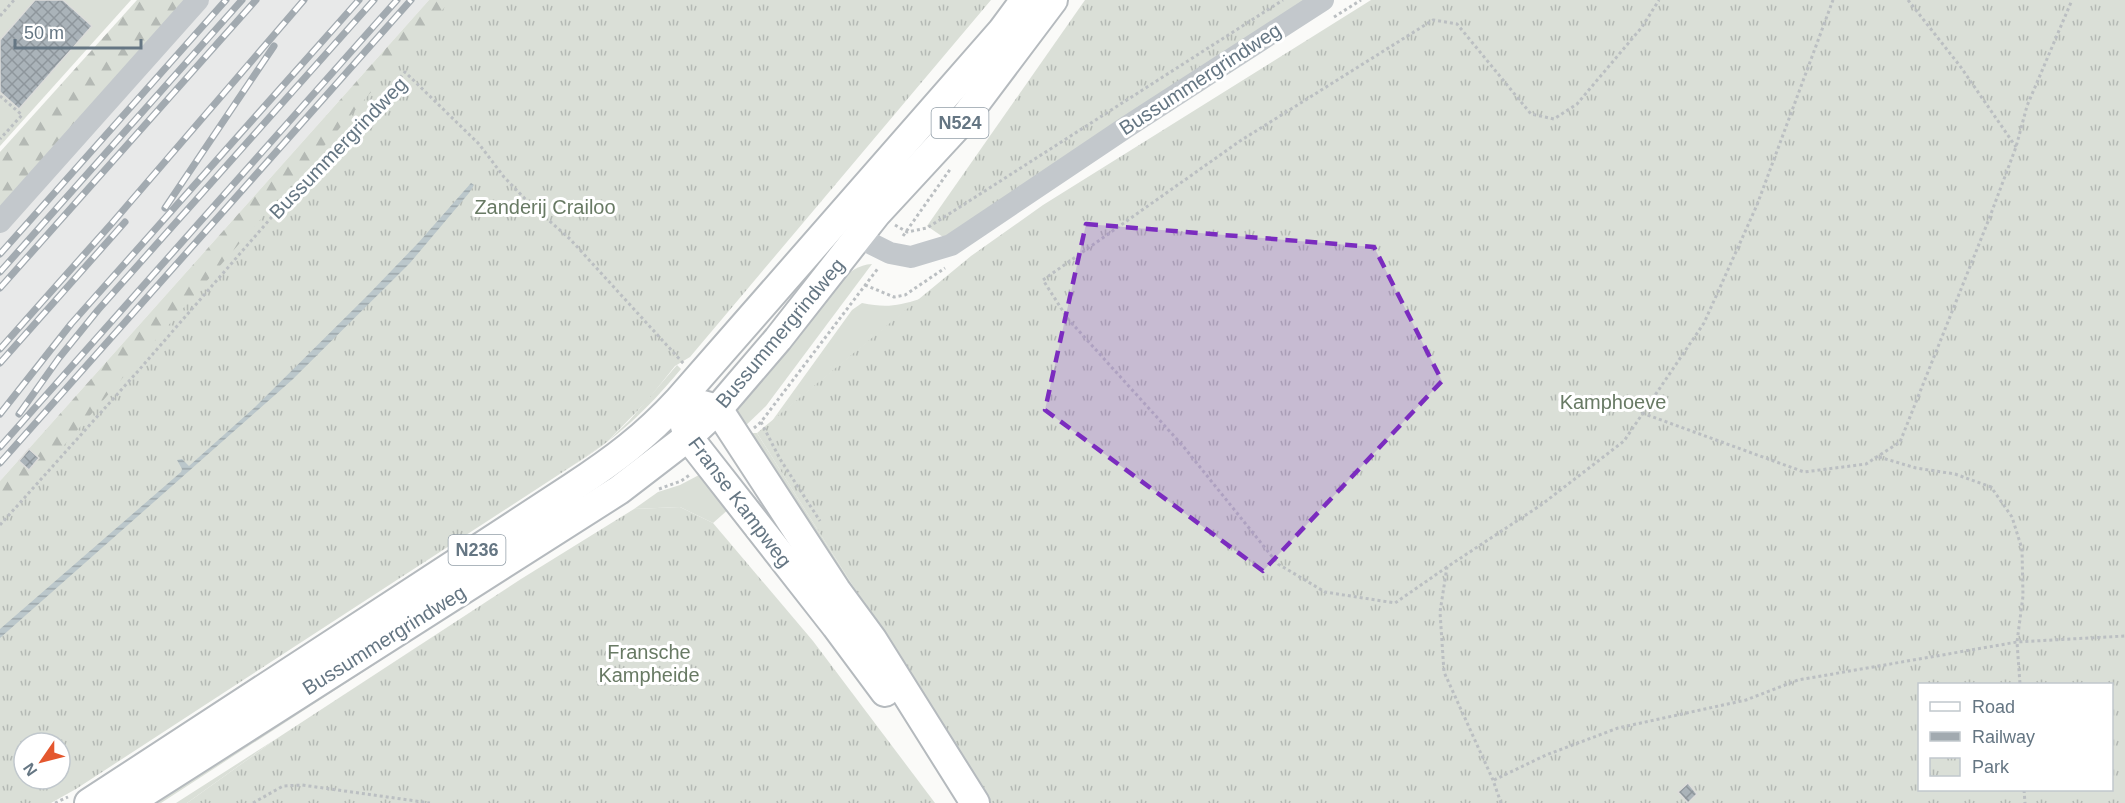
<svg xmlns="http://www.w3.org/2000/svg" width="2125" height="803" font-family="Arial,sans-serif">
<style>
.built{fill:#e8e9e9}
.green{fill:#dadfd7}
.forest{fill:url(#forest-firs)}
.park{fill:url(#park-tufts);fill-rule:evenodd}
.water{fill:url(#water-rules)}
.building{fill:url(#building-cross-hatch);stroke:#dcdcda;stroke-width:1.5}
.lines{fill:none;stroke-linecap:round;stroke-linejoin:round}
.major-casing{stroke:#b5babe;stroke-width:32}
.path{stroke:#bbbfc2;stroke-width:3;stroke-dasharray:3 3;stroke-linecap:butt}
.minor{stroke:#c3c8cc;stroke-width:22}
.major{stroke:#fff;stroke-width:28}
.rail-casing{stroke:#a2aab0;stroke-width:7}
.rail{stroke:#fff;stroke-width:4.5;stroke-dasharray:14;stroke-linecap:butt}
.marked{fill:#7b2cbf;fill-opacity:0.2;stroke:#7b2cbf;stroke-width:4.5;stroke-dasharray:12 8;stroke-linejoin:round}
.labels{text-anchor:middle;dominant-baseline:central;stroke-width:6;stroke-linejoin:round;paint-order:stroke}
.shield{fill:#fff;stroke:#939fa8;stroke-width:1.5}
.shield-label{font-size:18px;font-weight:bold;fill:#657683}
.street-label{font-size:20px;fill:#657683;stroke:#fff}
.park-label{font-size:20px;fill:#687a64;stroke:#fff}
</style>
<defs>
<pattern id="forest-firs" width="22" height="20" patternUnits="userSpaceOnUse" patternTransform="scale(1.5)"><rect width="22" height="20" fill="#dadfd7"/><path d="M5 1l3.5 6h-7zM16 11l3.5 6h-7z" fill="#b4b9b4"/></pattern>
<pattern id="park-tufts" width="24" height="20" patternUnits="userSpaceOnUse" patternTransform="scale(1.5)"><rect width="24" height="20" fill="#dadfd7"/><path d="M3 7l-1-3M5 7V3M7 7l1-3M15 17l-1-3M17 17v-4M19 17l1-3" fill="none" stroke="#b4b9b4"/></pattern>
<pattern id="water-rules" width="6" height="5" patternUnits="userSpaceOnUse" patternTransform="scale(1.5)"><rect width="6" height="5" fill="#bbc7cb"/><path d="M0 2.5h6" fill="none" stroke="#9ca6aa"/></pattern>
<pattern id="building-cross-hatch" width="8" height="8" patternUnits="userSpaceOnUse" patternTransform="scale(1.5)"><rect width="8" height="8" fill="#aab3b9"/><path d="M0 0l8 8M0 8l8-8" fill="none" stroke="#8e969c"/></pattern>
</defs>
<rect width="100%" height="100%" fill="#fafaf8"/>
<path class="built" d="M188 0H429L0 481V209Z"/>
<g class="green">
<path d="M0 0H131L0 146Z"/>
<path d="M872 264 766 406 741 430 737 420V403L841 280C851 271 858 265 872 264Z"/>
<path d="M920 299 772 421 852 310 862 303C886 308 897 306 920 299Z"/>
<path d="M677 365 681 369C647 410 616 439 572 466L607 442 629 421Z"/>
<path d="M753 433H757L932 712 748 435Z"/>
<path d="M699 475 726 501 730 508 713 523 680 507 634 509 658 492 680 485Z"/>
<path d="M517 572 161 803H144Z"/>
<path d="M276 739 187 803H176Z"/>
</g>
<g class="forest">
<path d="M137 0H188L0 209V152Z"/>
<path d="M429 0H469L0 521V481Z"/>
</g>
<g class="park">
<path d="M451 0H991L690 357 675 366 647 401 607 442 572 466 76 789 51 803H0V519ZM24 743H60V779H24Z"/>
<path d="M1085 0H1313L946 239 927 226Z"/>
<path d="M1371 0H2125V803H989L757 433 971 256 1043 205ZM1920 684H2112V790H1920Z"/>
<path d="M680 507 713 523 813 641 935 803H187L276 739 521 579 634 509Z"/>
</g>
<path class="water" d="M471 183 474 185 469 193 410 263 292 380 0 638V629L181 472 182 469 177 460 182 459 189 466 254 408 368 295 419 242Z"/>
<g class="building">
<path d="M35 0H63L92 26 19 109 0 92V40Z"/>
<path d="M29 449 39 458 29 470 19 461Z"/>
<path d="M1688 783 1697 794 1688 803 1678 792Z"/>
</g>
<g class="lines">
<defs>
<g id="major">
<path d="M699 404 718 409 836 590 872 639 975 803"/>
<path d="M683 419 688 437 836 626 885 692"/>
<path d="M89 803 573 487C614 460 645 437 679 400L1002 31 1025 0"/>
<path d="M128 803 619 490 688 437 718 409 778 339 876 214 962 121 1053 0"/>
</g>
</defs>
<use href="#major" class="major-casing"/>
<g class="path">
<path d="M1908 0 1960 66 2016 147"/>
<path d="M0 16 14 0"/>
<path d="M1334 17 1361 0"/>
<path d="M0 96 22 115 0 139"/>
<path d="M895 225 907 232 927 228 1283 0"/>
<path d="M903 236 951 168"/>
<path d="M865 285 894 297 905 295 945 268"/>
<path d="M1642 413 1804 472 1866 464 1900 442 1989 219 2016 147 2027 106 2072 0"/>
<path d="M761 422 780 459 820 521"/>
<path d="M754 428 761 422 879 267"/>
<path d="M1879 457 1916 468 1955 474 1991 487 2012 517 2022 549 2023 596 2017 642 2020 684"/>
<path d="M659 489 681 481 691 474"/>
<path d="M0 525 139 370 290 196 381 100 405 72 479 144 504 177 529 203 570 239 684 364"/>
<path d="M1447 567 1395 603 1325 592 1278 564 1183 446 1068 319 1043 280 1240 141 1433 20 1457 24 1531 114 1554 119 1577 104 1642 27 1659 0"/>
<path d="M1494 780 1546 755 1618 728 1746 700 1798 680 2017 642 2125 636"/>
<path d="M2024 790 2025 803"/>
<path d="M55 803 68 797"/>
<path d="M253 803 283 786 302 785 430 803"/>
<path d="M1501 803 1493 780 1444 672 1440 612 1447 567 1541 505 1624 441 1704 323 1757 205 1833 0"/>
</g>
<g class="minor">
<path d="M0 222 198 0"/>
<path d="M847 227 858 237 890 253 911 257 951 245 1125 128 1323 0"/>
</g>
<use href="#major" class="major"/>
<defs>
<g id="rail">
<path d="M165 208 274 46"/>
<path d="M0 254 226 0"/>
<path d="M0 272 242 0"/>
<path d="M0 288 256 0"/>
<path d="M0 349 113 222 304 0"/>
<path d="M0 363 125 222"/>
<path d="M0 414 71 324 359 0"/>
<path d="M19 414 59 358 98 310 374 0"/>
<path d="M0 447 397 0"/>
<path d="M0 463 411 0"/>
</g>
</defs>
<use href="#rail" class="rail-casing"/>
<use href="#rail" class="rail"/>
</g>
<path class="marked" d="M1086 224 1374 247 1442 381 1263 571 1045 410Z"/>
<g class="labels">
<g class="shield">
<rect x="931.5" y="108" width="57" height="30" rx="4.5"/>
<rect x="448.5" y="535" width="57" height="30" rx="4.5"/>
</g>
<g class="shield-label">
<text x="960" y="123">N524</text>
<text x="477" y="550">N236</text>
</g>
<g class="street-label">
<text transform="translate(1200 79) rotate(-33)">Bussummergrindweg</text>
<text transform="translate(338 148) rotate(-46)">Bussummergrindweg</text>
<text transform="translate(780 333) rotate(-50)">Bussummergrindweg</text>
<text transform="translate(740 502) rotate(53)">Franse Kampweg</text>
<text transform="translate(384 640) rotate(-32)">Bussummergrindweg</text>
</g>
<g class="park-label">
<text x="545" y="207">Zanderij Crailoo</text>
<text x="1613" y="402">Kamphoeve</text>
<text x="649" y="652">Fransche<tspan x="649" dy="23">Kampheide</tspan></text>
</g>
</g>
<rect x="1918" y="683" width="195" height="108" fill="#ffffff" stroke="#c1c8cd" stroke-width="1.5"/>
<rect x="1930" y="702" width="30" height="9" fill="#ffffff" stroke="#c1c8cd" stroke-width="1.5"/>
<text x="1972" y="713" font-size="18" fill="#657683">Road</text>
<rect x="1930" y="732" width="30" height="9" fill="#a2aab0" stroke="#c1c8cd" stroke-width="1.5"/>
<text x="1972" y="743" font-size="18" fill="#657683">Railway</text>
<rect x="1930" y="758" width="30" height="18" fill="url(#park-tufts)" stroke="#c1c8cd" stroke-width="1.5"/>
<text x="1972" y="773" font-size="18" fill="#657683">Park</text>
<g transform="translate(42 761) rotate(235)"><circle r="28" fill="#ffffff" stroke="#c1c8cd" stroke-width="1.5"/>
<path d="M0-4.5L10 22L0 15L-10 22Z" fill="#e4572e"/>
<text y="-9" font-size="16" font-weight="bold" text-anchor="middle" fill="#657683">N</text>
</g>
<path d="M15 39v9h126v-9" fill="none" stroke="#657683" stroke-width="3"/>
<text x="24" y="39" font-size="18" fill="#657683" stroke="#ffffff" stroke-width="4.5" paint-order="stroke">50 m</text>
</svg>
